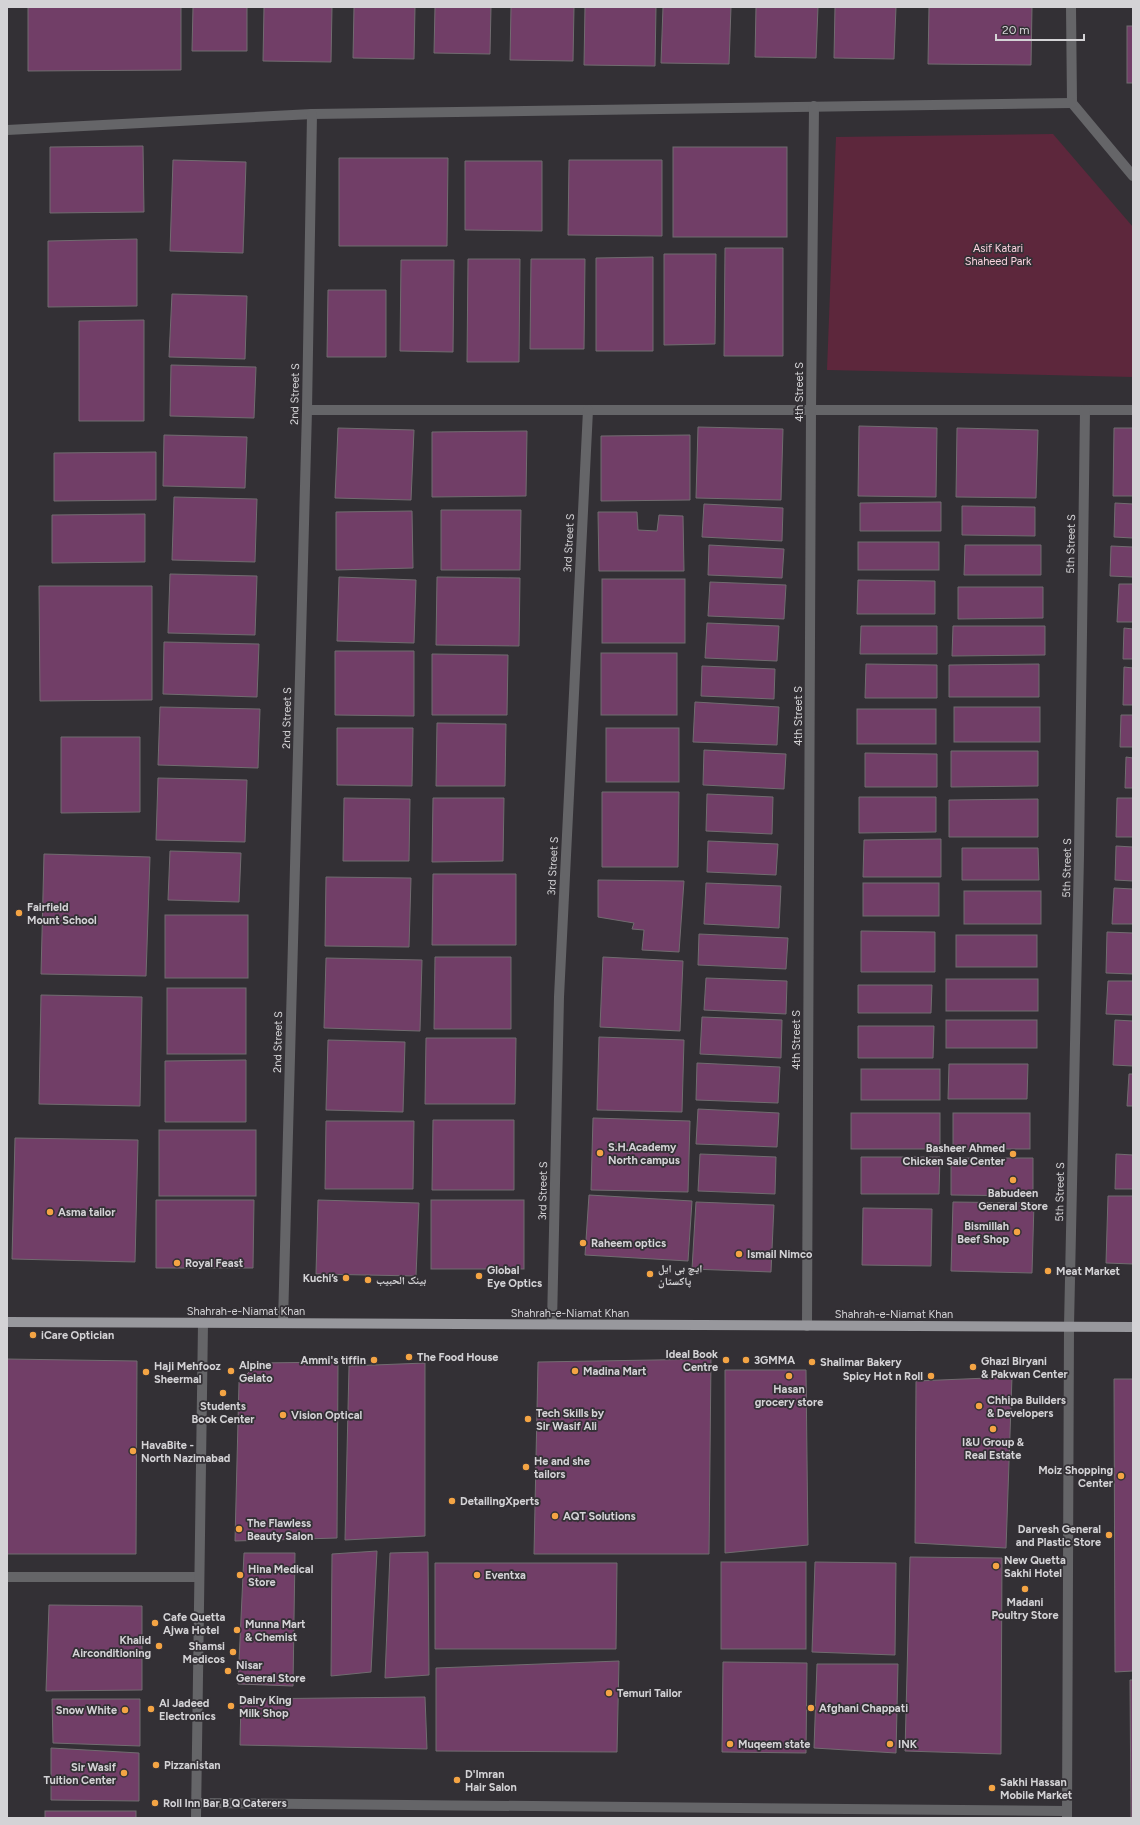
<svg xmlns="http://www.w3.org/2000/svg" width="1140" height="1825" font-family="Figtree,'Noto Naskh Arabic',sans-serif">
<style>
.green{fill:#5d273c}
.building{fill:#713e67;stroke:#716c70}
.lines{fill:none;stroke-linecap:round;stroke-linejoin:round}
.minor{stroke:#656568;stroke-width:10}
.major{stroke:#98989d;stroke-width:10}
.poi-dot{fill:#f4a444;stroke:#333035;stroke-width:1.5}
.labels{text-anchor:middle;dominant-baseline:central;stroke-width:3.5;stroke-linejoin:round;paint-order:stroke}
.park-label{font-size:11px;fill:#fbd2de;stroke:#333035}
.street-label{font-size:11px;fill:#d4d3d6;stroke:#333035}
.poi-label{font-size:11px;font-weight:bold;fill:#d4d3d6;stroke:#333035;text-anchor:start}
</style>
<rect width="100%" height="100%" fill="#333035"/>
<path class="green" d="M1053 134 1133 227V377L827 370 836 137Z"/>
<g class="building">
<path d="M28 7H181V70L28 71Z"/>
<path d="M193 7H247V51H192Z"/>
<path d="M264 7H332L331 62 263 61Z"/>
<path d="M354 7H415L414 59 353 58Z"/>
<path d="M435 7H491L490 54 434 53Z"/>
<path d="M511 7H574L573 61 510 60Z"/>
<path d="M585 7H656L655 66 584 65Z"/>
<path d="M663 7H731L729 64 661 63Z"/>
<path d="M756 7H818L816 58 755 57Z"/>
<path d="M835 7H896L894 59 834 58Z"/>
<path d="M929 7H1032L1031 65 928 64Z"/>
<rect x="1127" y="26" width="6" height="57"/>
<path d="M143 146 144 212 50 213V147Z"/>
<rect x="673" y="147" width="114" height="90"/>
<path d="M339 158H448L447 246H339Z"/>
<path d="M173 160 246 162 243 253 170 251Z"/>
<path d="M569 160H662V236L568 235Z"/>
<path d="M465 161H542V231L465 230Z"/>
<path d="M137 239V306L48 307V241Z"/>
<path d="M725 248H783V356H724Z"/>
<path d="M664 254H716L715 344 664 345Z"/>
<path d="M653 257V351H596V258Z"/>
<path d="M468 259H520L519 362H467Z"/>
<path d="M531 259H585L584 349H530Z"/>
<path d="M401 260H454L453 352 400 351Z"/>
<path d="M328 290H386V357H327Z"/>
<path d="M172 294 247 296 245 359 169 357Z"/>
<path d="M144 320V421H79V321Z"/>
<path d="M171 365 256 367 254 418 170 416Z"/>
<path d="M859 426 937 428 936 497 858 496Z"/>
<path d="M698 427 783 429 781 500 696 498Z"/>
<path d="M338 428 414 430 411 500 335 498Z"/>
<path d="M957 428 1038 430 1036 498 956 497Z"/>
<path d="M1114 428H1133V496H1113Z"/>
<path d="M527 431 526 496 432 497V432Z"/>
<path d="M164 435 247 437 245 488 163 486Z"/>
<path d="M690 435V500L601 501V436Z"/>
<path d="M156 452V500L54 501V453Z"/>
<path d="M174 497 257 499 255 562 172 560Z"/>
<path d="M941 502V531H860V503Z"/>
<path d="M1115 503 1133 504V538L1114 537Z"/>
<path d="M704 504 783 508 782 541 702 537Z"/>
<path d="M962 506 1035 507V536L962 535Z"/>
<path d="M441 510H521L520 570H441Z"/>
<path d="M412 511 413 568 336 570V512Z"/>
<path d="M598 512H637L638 530 657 531 659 515 683 516 684 571H599Z"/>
<path d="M145 514V562L52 563V515Z"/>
<rect x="858" y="542" width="81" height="28"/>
<path d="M709 545 784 549 782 578 708 575Z"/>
<path d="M965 545H1041V575H964Z"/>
<path d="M1111 546 1133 547V577L1110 576Z"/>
<path d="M170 574 257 576 255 635 168 633Z"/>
<path d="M339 577 416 580 414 643 337 641Z"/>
<path d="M437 577 520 578 519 646 436 645Z"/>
<rect x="602" y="579" width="83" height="64"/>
<path d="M858 580 935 581V614H857Z"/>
<path d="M710 582 786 585 784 619 708 616Z"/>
<path d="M1119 584H1133V622H1117Z"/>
<path d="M39 586H152V700L40 701Z"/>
<path d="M958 587H1043V618L958 619Z"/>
<path d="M707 623 779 626 777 661 705 658Z"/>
<path d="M861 626H937V654H860Z"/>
<path d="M953 626H1045V655L952 656Z"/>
<path d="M1124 628 1133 629V659H1123Z"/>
<path d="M164 642 259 644 257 697 163 694Z"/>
<path d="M335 651H414V716L335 715Z"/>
<rect x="601" y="653" width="76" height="62"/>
<path d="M432 654 508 655 507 715H432Z"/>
<path d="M866 664 937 665V698H865Z"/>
<path d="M1039 664V697H949V665Z"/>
<path d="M702 666 775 669 774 699 701 696Z"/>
<path d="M1124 667 1133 668V705H1123Z"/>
<path d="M695 702 779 707 777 745 693 742Z"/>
<path d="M160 707 260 709 258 768 158 765Z"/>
<rect x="954" y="707" width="86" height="35"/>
<rect x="857" y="709" width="79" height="35"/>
<path d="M1121 715H1133V747H1120Z"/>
<path d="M437 723 506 724 505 786H436Z"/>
<path d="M337 728H413L412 786 337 785Z"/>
<rect x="606" y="728" width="73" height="54"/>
<path d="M61 737H140V812L61 813Z"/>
<path d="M704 750 786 754 784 789 703 785Z"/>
<path d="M951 751H1038V786L951 787Z"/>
<path d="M865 753 937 754V787H865Z"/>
<path d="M1126 757 1133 758V788H1125Z"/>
<path d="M158 778 247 780 245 842 156 840Z"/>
<path d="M602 792H679L678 867H602Z"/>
<path d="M707 794 773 797 772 834 706 831Z"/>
<path d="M859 797H936V832L859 833Z"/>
<path d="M344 798 410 799 409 861H343Z"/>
<path d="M433 798H504L503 861 432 862Z"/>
<path d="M1117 798H1133V837H1116Z"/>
<path d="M1038 799V837H949V800Z"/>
<path d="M941 839V877H863L864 840Z"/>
<path d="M708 841 778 844 776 875 707 872Z"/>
<path d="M1116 846 1133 847V881L1115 880Z"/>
<path d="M962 848H1038L1039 880H962Z"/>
<path d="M170 851 241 853 239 902 168 900Z"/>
<path d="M44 854 150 857 146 976 41 974Z"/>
<path d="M433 874H516V945H432Z"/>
<path d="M326 877 411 878 409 947 325 946Z"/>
<path d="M598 880 684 881 679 952 642 950 644 930 632 929 634 923 598 917Z"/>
<path d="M706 883 781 886 779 928 704 924Z"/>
<rect x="863" y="883" width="76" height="33"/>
<path d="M1114 888 1133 889V924H1112Z"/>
<rect x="964" y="891" width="77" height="33"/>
<rect x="165" y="915" width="83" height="63"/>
<path d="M861 931 935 932V972H861Z"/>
<path d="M1107 932 1133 933V974L1106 973Z"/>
<path d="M699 934 788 938 786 969 698 965Z"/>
<rect x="956" y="935" width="81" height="32"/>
<path d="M435 957H511V1029H434Z"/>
<path d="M603 957 683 961 680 1031 600 1027Z"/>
<path d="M326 958 422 960 420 1031 324 1028Z"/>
<path d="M706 978 787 981 786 1014 704 1010Z"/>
<rect x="946" y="979" width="92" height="32"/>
<path d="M1108 981H1133V1015L1106 1014Z"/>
<path d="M858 985H932L931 1013H858Z"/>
<rect x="167" y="988" width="79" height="66"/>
<path d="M41 995 142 997 140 1106 39 1104Z"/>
<path d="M702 1017 782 1020 781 1058 700 1054Z"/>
<rect x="946" y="1020" width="91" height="28"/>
<path d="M1115 1020 1133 1021V1066L1113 1065Z"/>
<path d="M858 1026H934L933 1058H858Z"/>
<path d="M599 1037 684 1040 682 1112 597 1110Z"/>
<path d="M426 1038H516L515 1104H425Z"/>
<path d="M328 1040 405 1042 403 1112 326 1110Z"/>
<path d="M246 1060V1122H165V1061Z"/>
<path d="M697 1063 780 1067 778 1103 696 1100Z"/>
<path d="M949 1064H1028L1027 1099H948Z"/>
<rect x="861" y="1069" width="79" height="31"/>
<path d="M1129 1074H1133V1106H1127Z"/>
<path d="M698 1109 779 1113 777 1147 696 1144Z"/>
<rect x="851" y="1113" width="89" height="36"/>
<rect x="953" y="1113" width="77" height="36"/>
<path d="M593 1118 690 1121 688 1192 591 1190Z"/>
<path d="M433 1120H514V1190H432Z"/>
<path d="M326 1121H414L413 1189H325Z"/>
<rect x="159" y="1130" width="97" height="66"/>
<path d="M15 1138 138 1140 135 1262 12 1259Z"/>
<path d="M700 1154 776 1157 775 1194 698 1191Z"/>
<path d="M1116 1154 1133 1155V1189H1115Z"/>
<path d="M861 1157H940L939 1194H861Z"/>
<path d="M951 1158H1033V1196L951 1195Z"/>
<path d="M589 1195 692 1201 688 1261 585 1255Z"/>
<path d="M1108 1196H1133V1264L1106 1263Z"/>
<path d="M156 1200H254L253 1268H156Z"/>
<path d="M318 1200 419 1203 416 1276 316 1274Z"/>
<rect x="431" y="1200" width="93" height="69"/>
<path d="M696 1202 774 1205 771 1272 692 1269Z"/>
<path d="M953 1202 1034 1203 1032 1273 951 1271Z"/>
<path d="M863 1208 932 1209 931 1266 862 1265Z"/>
<path d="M7 1359 137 1361 136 1554H7Z"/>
<path d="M711 1359 709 1554H534L538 1362Z"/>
<path d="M338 1362 337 1538 235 1541 239 1382 258 1363Z"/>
<path d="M425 1363V1536L345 1540 349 1366Z"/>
<path d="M725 1370H806L808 1545 725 1553Z"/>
<path d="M1012 1377 1006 1548 915 1543 916 1381Z"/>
<path d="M1114 1379H1133V1671L1115 1672Z"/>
<path d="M377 1551 371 1672 331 1676 332 1554Z"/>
<path d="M428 1552 429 1675 385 1678 390 1553Z"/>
<path d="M244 1553H295L293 1686 238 1684Z"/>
<path d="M910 1557 1002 1558 1001 1754 905 1751Z"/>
<rect x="721" y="1562" width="85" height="87"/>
<path d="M815 1562 896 1563 895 1655 812 1652Z"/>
<path d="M435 1563H617L616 1649H435Z"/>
<path d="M49 1605 142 1606V1690L46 1691Z"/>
<path d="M619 1661 617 1752 436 1751V1668Z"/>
<path d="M723 1662 807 1663 806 1753 722 1752Z"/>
<path d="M817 1664H898L896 1753 814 1748Z"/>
<path d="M1130 1680H1133V1818H1131Z"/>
<path d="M425 1697 427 1749 240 1745 241 1699Z"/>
<path d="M52 1699H140V1746L53 1743Z"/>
<path d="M51 1748 139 1753V1801L51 1800Z"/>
<rect x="45" y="1811" width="91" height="7"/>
</g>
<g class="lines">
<g class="minor">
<path d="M1071 7 1072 103 1133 176"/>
<path d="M7 130 312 114 1072 103"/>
<path d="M307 410H1133"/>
<path d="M283 1323 307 410 312 114"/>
<path d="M552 1324 559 997 588 410"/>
<path d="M807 1326 811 410 814 106"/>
<path d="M7 1577H199"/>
<path d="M196 1803 1067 1811"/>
<path d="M196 1818 203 1323"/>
<path d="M1067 1818 1069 1326 1079 856 1085 410"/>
</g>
<path class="major" d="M7 1322 1133 1327"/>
</g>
<g class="poi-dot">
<circle cx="19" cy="913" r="4"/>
<circle cx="600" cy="1153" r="4"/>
<circle cx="1013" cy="1154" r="4"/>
<circle cx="1013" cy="1180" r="4"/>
<circle cx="50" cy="1212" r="4"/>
<circle cx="1017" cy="1232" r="4"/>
<circle cx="583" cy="1243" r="4"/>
<circle cx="739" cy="1254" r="4"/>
<circle cx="177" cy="1263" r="4"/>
<circle cx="1048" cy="1271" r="4"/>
<circle cx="650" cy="1274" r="4"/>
<circle cx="479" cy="1276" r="4"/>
<circle cx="346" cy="1278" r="4"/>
<circle cx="368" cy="1280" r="4"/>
<circle cx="33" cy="1335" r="4"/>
<circle cx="409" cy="1357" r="4"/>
<circle cx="374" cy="1360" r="4"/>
<circle cx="726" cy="1360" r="4"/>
<circle cx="746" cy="1360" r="4"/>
<circle cx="812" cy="1362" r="4"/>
<circle cx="973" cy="1367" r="4"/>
<circle cx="231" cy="1371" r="4"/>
<circle cx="575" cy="1371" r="4"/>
<circle cx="146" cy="1372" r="4"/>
<circle cx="789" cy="1376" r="4"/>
<circle cx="931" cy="1376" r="4"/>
<circle cx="223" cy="1393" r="4"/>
<circle cx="979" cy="1406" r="4"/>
<circle cx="283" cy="1415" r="4"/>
<circle cx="528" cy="1419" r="4"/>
<circle cx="993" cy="1429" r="4"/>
<circle cx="133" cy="1451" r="4"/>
<circle cx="526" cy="1467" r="4"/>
<circle cx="1121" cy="1476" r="4"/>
<circle cx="452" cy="1501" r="4"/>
<circle cx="555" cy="1516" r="4"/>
<circle cx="239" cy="1529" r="4"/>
<circle cx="1109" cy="1535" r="4"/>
<circle cx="996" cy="1566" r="4"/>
<circle cx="240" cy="1575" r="4"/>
<circle cx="477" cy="1575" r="4"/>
<circle cx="1025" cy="1589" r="4"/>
<circle cx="155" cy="1623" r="4"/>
<circle cx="237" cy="1630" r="4"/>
<circle cx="159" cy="1646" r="4"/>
<circle cx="233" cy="1652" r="4"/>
<circle cx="228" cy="1671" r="4"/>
<circle cx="609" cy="1693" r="4"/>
<circle cx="231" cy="1706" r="4"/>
<circle cx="811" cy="1708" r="4"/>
<circle cx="151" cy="1709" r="4"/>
<circle cx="125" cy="1710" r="4"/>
<circle cx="730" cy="1744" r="4"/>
<circle cx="890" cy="1744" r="4"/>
<circle cx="156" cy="1765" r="4"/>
<circle cx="124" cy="1773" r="4"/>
<circle cx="457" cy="1780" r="4"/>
<circle cx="992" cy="1788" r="4"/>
<circle cx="155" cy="1803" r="4"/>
</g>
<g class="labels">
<g class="park-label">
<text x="998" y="248">Asif Katari<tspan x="998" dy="13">Shaheed Park</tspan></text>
</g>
<g class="street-label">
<text transform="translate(799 392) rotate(-90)">4th Street S</text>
<text transform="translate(295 394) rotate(-89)">2nd Street S</text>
<text transform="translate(569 543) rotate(-87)">3rd Street S</text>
<text transform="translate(1071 544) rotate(-89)">5th Street S</text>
<text transform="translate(798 716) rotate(-90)">4th Street S</text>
<text transform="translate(287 718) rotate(-89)">2nd Street S</text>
<text transform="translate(553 866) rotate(-87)">3rd Street S</text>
<text transform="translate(1067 868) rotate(-89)">5th Street S</text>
<text transform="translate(796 1040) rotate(-90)">4th Street S</text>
<text transform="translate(278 1042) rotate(-89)">2nd Street S</text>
<text transform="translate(543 1191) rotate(-89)">3rd Street S</text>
<text transform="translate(1060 1192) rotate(-89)">5th Street S</text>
<text x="246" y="1311">Shahrah-e-Niamat Khan</text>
<text x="570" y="1313">Shahrah-e-Niamat Khan</text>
<text x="894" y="1314">Shahrah-e-Niamat Khan</text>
</g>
<g class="poi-label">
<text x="27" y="907">Fairfield<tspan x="27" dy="13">Mount School</tspan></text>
<text x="608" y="1147">S.H.Academy<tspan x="608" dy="13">North campus</tspan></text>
<text x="1005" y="1148" text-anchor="end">Basheer Ahmed<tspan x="1005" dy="13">Chicken Sale Center</tspan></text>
<text x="1013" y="1193" text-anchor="middle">Babudeen<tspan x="1013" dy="13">General Store</tspan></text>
<text x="58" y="1212">Asma tailor</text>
<text x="1009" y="1226" text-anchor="end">Bismillah<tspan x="1009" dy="13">Beef Shop</tspan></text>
<text x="591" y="1243">Raheem optics</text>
<text x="747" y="1254">Ismail Nimco</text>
<text x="185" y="1263">Royal Feast</text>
<text x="658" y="1268">ایچ بی ایل<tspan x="658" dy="13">پاکستان</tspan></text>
<text x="487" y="1270">Global<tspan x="487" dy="13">Eye Optics</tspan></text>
<text x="1056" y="1271">Meat Market</text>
<text x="338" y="1278" text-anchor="end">Kuchi’s</text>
<text x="376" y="1280">بينک الحبيب</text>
<text x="41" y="1335">iCare Optician</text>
<text x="718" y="1354" text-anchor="end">Ideal Book<tspan x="718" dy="13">Centre</tspan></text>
<text x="417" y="1357">The Food House</text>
<text x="366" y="1360" text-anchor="end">Ammi's tiffin</text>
<text x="754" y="1360">3GMMA</text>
<text x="981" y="1361">Ghazi Biryani<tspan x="981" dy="13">&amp; Pakwan Center</tspan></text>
<text x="820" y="1362">Shalimar Bakery</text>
<text x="239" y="1365">Alpine<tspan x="239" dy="13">Gelato</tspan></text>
<text x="154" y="1366">Haji Mehfooz<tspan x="154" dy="13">Sheermal</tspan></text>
<text x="583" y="1371">Madina Mart</text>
<text x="923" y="1376" text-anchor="end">Spicy Hot n Roll</text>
<text x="789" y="1389" text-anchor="middle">Hasan<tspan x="789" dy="13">grocery store</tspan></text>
<text x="987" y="1400">Chhipa Builders<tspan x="987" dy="13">&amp; Developers</tspan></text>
<text x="223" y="1406" text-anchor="middle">Students<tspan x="223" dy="13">Book Center</tspan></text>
<text x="536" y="1413">Tech Skills by<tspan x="536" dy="13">Sir Wasif Ali</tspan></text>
<text x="291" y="1415">Vision Optical</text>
<text x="993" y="1442" text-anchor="middle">I&amp;U Group &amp;<tspan x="993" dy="13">Real Estate</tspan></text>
<text x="141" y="1445">HavaBite -<tspan x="141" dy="13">North Nazimabad</tspan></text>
<text x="534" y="1461">He and she<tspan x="534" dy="13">tailors</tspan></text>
<text x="1113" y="1470" text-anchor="end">Moiz Shopping<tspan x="1113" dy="13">Center</tspan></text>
<text x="460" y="1501">DetailingXperts</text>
<text x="563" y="1516">AQT Solutions</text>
<text x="247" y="1523">The Flawless<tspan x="247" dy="13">Beauty Salon</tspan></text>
<text x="1101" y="1529" text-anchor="end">Darvesh General<tspan x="1101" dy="13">and Plastic Store</tspan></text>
<text x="1004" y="1560">New Quetta<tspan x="1004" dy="13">Sakhi Hotel</tspan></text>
<text x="248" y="1569">Hina Medical<tspan x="248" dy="13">Store</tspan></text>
<text x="485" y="1575">Eventxa</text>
<text x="1025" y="1602" text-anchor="middle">Madani<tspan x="1025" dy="13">Poultry Store</tspan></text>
<text x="163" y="1617">Cafe Quetta<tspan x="163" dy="13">Ajwa Hotel</tspan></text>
<text x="245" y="1624">Munna Mart<tspan x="245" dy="13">&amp; Chemist</tspan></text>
<text x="151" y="1640" text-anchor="end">Khalid<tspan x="151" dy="13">Airconditioning</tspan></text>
<text x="225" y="1646" text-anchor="end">Shamsi<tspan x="225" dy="13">Medicos</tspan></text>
<text x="236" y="1665">Nisar<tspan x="236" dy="13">General Store</tspan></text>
<text x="617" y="1693">Temuri Tailor</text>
<text x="239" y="1700">Dairy King<tspan x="239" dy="13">Milk Shop</tspan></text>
<text x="159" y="1703">Al Jadeed<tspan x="159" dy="13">Electronics</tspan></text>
<text x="819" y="1708">Afghani Chappati</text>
<text x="117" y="1710" text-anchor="end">Snow White</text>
<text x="738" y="1744">Muqeem state</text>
<text x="898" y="1744">INK</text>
<text x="164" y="1765">Pizzanistan</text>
<text x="116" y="1767" text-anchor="end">Sir Wasif<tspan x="116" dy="13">Tuition Center</tspan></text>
<text x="465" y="1774">D'Imran<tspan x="465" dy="13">Hair Salon</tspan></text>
<text x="1000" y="1782">Sakhi Hassan<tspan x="1000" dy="13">Mobile Market</tspan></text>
<text x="163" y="1803">Roll Inn Bar B Q Caterers</text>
</g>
</g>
<rect width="1140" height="1825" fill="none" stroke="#d4d3d6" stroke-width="16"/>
<path d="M996 34v6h88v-6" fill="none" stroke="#d4d3d6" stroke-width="2"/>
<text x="1002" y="34" font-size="12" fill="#d4d3d6" stroke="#333035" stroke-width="3" paint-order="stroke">20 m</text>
</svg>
